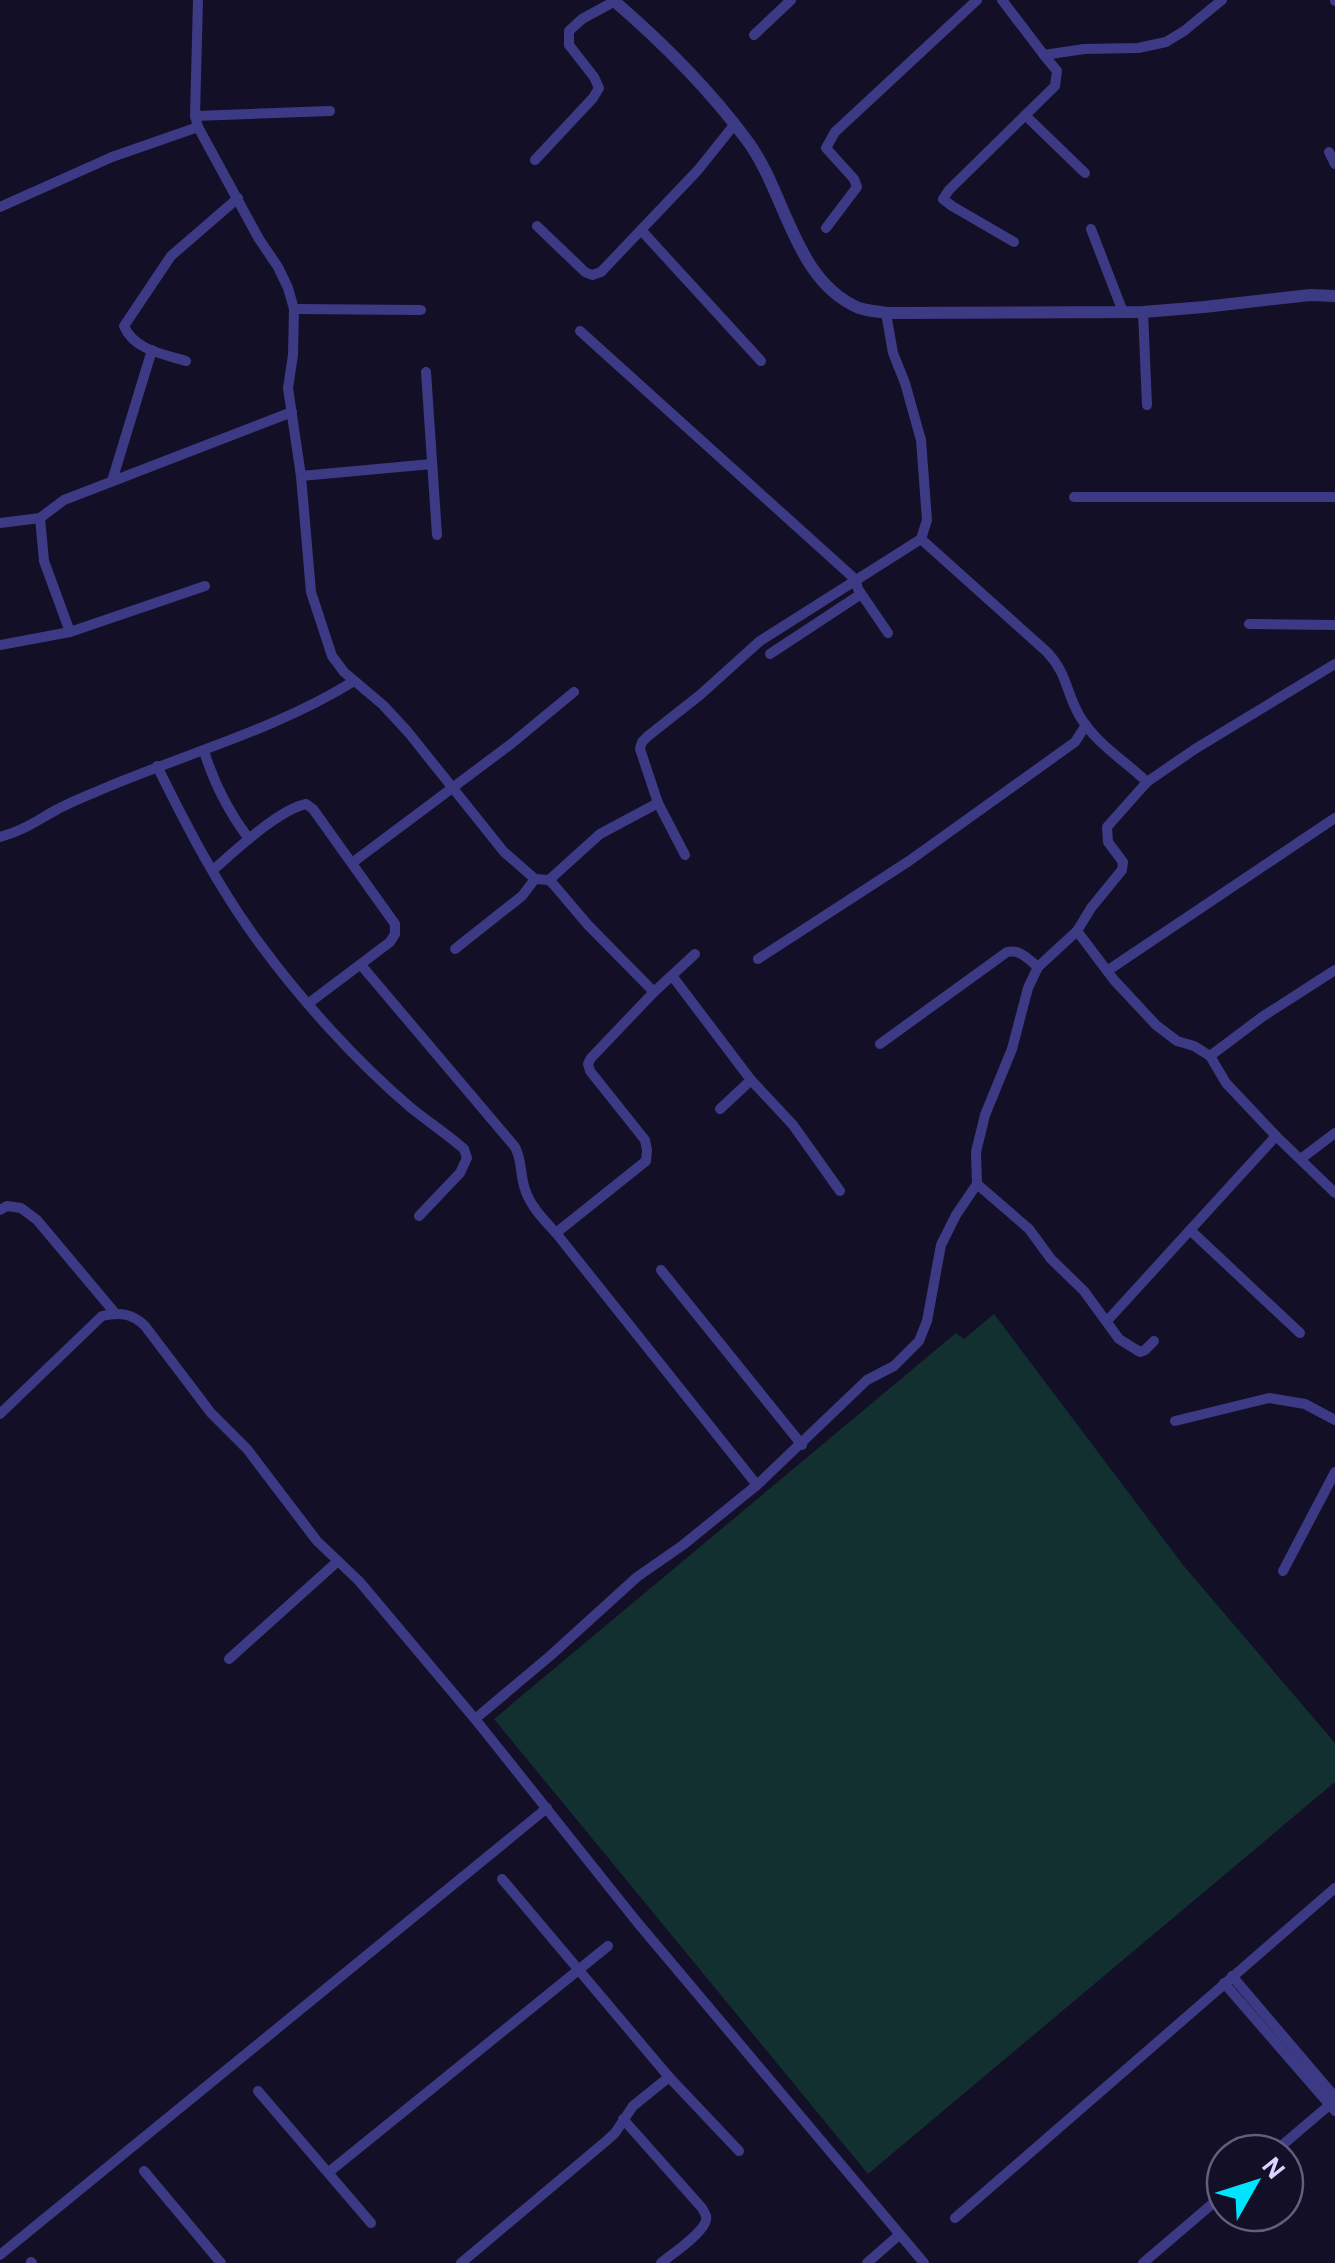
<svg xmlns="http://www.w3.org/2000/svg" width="1335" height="2263" font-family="'Alegreya Sans',sans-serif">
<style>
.green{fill:#12302f}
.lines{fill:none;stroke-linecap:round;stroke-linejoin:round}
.minor{stroke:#3d3a85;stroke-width:10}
.tertiary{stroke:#3d3a85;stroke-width:12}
</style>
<rect width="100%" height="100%" fill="#130f26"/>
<path class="green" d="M994 1314 1183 1565 1335 1743V1782L868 2174 494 1719 956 1333 964 1339Z"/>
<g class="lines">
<g class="minor">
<path d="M198 0 195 116 198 127 259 239 278 267 288 288 294 309 293 355 288 388 301 476 311 592 332 656 344 672 383 705 408 732 504 852 535 879 549 880 554 885 588 925 654 992"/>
<path d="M1002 0 1044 55 1084 49 1138 48 1166 42 1184 31 1222 0"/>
<path d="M1335 0V1"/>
<path d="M754 35 791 0"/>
<path d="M1025 115 1085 173"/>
<path d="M195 116 330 111"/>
<path d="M1329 152 1335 164"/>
<path d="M535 160 593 98 599 88 594 77 569 45V31L582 19 615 1"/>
<path d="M0 207 112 157 198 127"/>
<path d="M537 226 585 272 592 275 601 272 698 170 734 125"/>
<path d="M826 228 857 187 854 179 826 148 835 132 977 0"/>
<path d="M1091 229 1123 312"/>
<path d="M641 230 761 361"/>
<path d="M1014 242 952 206 943 199 949 190 1055 86 1057 71 1044 55"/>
<path d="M294 309 421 310"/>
<path d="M1143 312 1147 405"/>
<path d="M580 331 856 580 858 589 888 633"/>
<path d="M186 361C163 354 134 350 124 326L171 256 238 198"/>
<path d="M426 372 437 535"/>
<path d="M301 476 432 464"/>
<path d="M112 481 152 350"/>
<path d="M1074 497H1335"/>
<path d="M40 518 44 561 70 632"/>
<path d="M0 523 40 518 64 500 292 412"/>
<path d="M921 539 1047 652C1067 673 1066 692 1079 715 1096 744 1124 760 1147 782"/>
<path d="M1249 624 1335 625"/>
<path d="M0 645 70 632 205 586"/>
<path d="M770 654 861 594"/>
<path d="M204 751C214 784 228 811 249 839"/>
<path d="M157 766C187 827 219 889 260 944 302 1001 356 1061 410 1107 427 1121 447 1134 464 1149L467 1158 460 1173 419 1216"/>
<path d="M658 803 685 855"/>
<path d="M0 837C23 831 36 821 56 810 71 802 89 795 105 788 188 753 277 729 354 681"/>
<path d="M352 863 511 744 574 692"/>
<path d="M213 870C235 851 278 810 306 804L313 809 395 924V934L390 942 309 1003"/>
<path d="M549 880 600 834 658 803 640 749 642 742 648 736 700 695 760 641 921 539 927 520 921 440 905 383 893 353 886 313"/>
<path d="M1077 931 1114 980 1156 1025 1177 1041 1194 1046 1210 1056"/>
<path d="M455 949 522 896 535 879"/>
<path d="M758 959 909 861 1075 742 1086 725"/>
<path d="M361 965 515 1147C522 1160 520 1172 524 1186 529 1205 543 1219 556 1233L757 1485"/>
<path d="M1107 971 1335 818"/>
<path d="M673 977 751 1080 793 1125 840 1191"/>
<path d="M880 1044 1007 952C1020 949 1028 959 1038 967"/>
<path d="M720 1109 751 1080"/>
<path d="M1276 1136 1226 1083 1210 1056 1262 1017 1335 970"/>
<path d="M1302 1158 1335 1133"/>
<path d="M977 1184 1029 1229 1051 1259 1084 1291 1119 1339 1140 1352 1145 1350 1154 1341"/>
<path d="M0 1210 7 1206 21 1208 37 1220 115 1313"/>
<path d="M1190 1230 1300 1333"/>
<path d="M556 1233 646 1161 647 1150 645 1140 590 1071 588 1064 591 1058 654 992 695 954"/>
<path d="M661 1270 802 1445"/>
<path d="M1107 1321 1276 1136 1335 1193"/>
<path d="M0 1414 102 1316C119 1312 132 1313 145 1326L211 1413 247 1449 317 1541 359 1581 475 1719 637 1922 924 2263"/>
<path d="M1175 1421 1269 1398 1305 1404 1335 1420"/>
<path d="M1283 1571 1335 1472"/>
<path d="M229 1659 338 1561"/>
<path d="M475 1719 550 1656 637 1577 683 1545 757 1485 867 1380 894 1366 919 1341 927 1321 941 1245 956 1215 977 1184 976 1152 985 1115 1012 1049 1028 988 1038 967 1077 931 1091 908 1122 870 1123 862 1108 842 1107 827 1147 782 1195 749 1335 664"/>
<path d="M502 1879 669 2077"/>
<path d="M1232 1976 1335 2097"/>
<path d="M1224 1983 1335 2111"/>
<path d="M258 2091 371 2223"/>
<path d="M623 2119 702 2208C705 2214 708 2216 705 2223 699 2236 672 2254 661 2263"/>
<path d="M1273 2153 1333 2102"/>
<path d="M144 2171 221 2263"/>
<path d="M329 2172 608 1946"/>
<path d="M955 2218 1335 1888"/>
<path d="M0 2255 547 1808"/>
<path d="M31 2262 32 2263"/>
<path d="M461 2263 605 2142 615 2133 633 2106 669 2077 739 2151"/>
<path d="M867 2263 899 2235"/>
<path d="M1143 2263 1225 2193"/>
</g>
<path class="tertiary" d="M613 0C662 42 708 88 746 139 786 191 793 280 859 308 868 311 880 312 889 313L1143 312 1204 307 1310 295 1335 296"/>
</g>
<g transform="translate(1255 2183) rotate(51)"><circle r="48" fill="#130f26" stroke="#625e7d" stroke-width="2.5"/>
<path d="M0-8L18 38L0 25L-18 38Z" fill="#00e5ff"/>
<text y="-15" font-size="28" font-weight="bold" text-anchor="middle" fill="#d9d4ff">N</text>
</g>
</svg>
